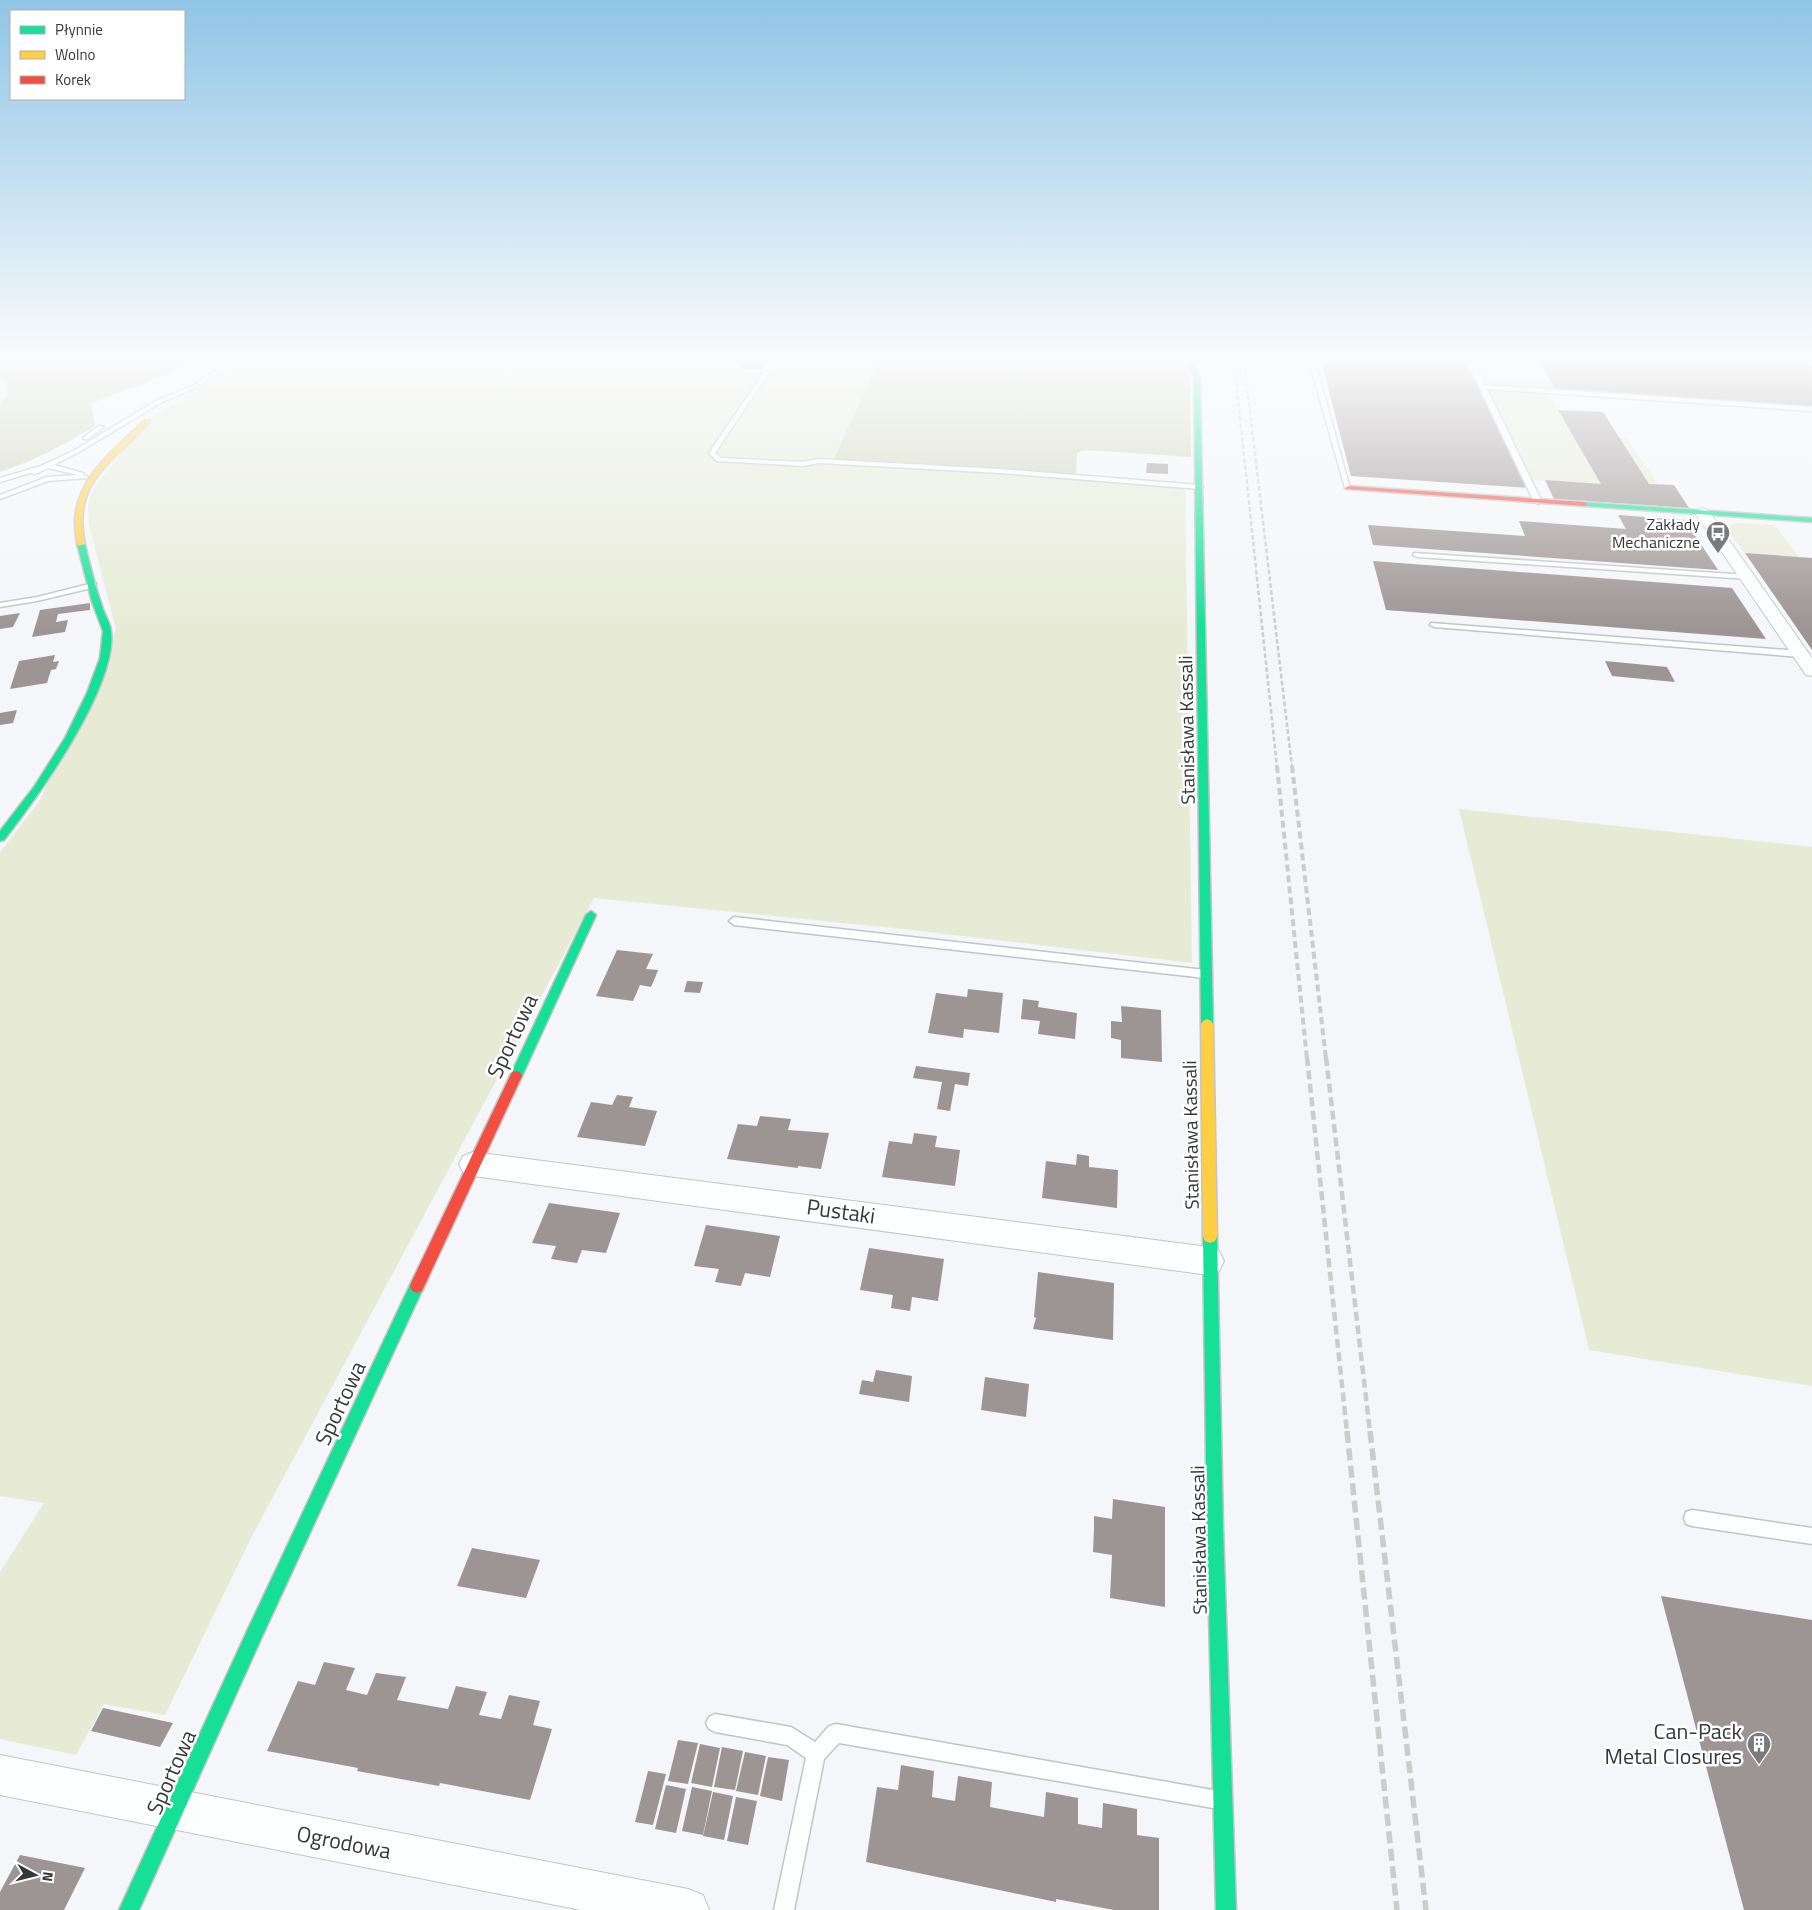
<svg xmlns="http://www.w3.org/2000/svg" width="1812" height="1910" font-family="'Titillium Web',sans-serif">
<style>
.green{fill:#e7ebd6}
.forest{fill:#cfd3b7}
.building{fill:#9d9494}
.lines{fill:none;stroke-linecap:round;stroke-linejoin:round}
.lane-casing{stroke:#c2c4c6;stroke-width:3}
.street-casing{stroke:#c2c4c6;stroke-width:2}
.fast-casing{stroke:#c2c4c6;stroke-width:3}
.slow-casing{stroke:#c2c4c6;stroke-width:3}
.jam-casing{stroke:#c2c4c6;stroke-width:3}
.lane{fill:#fdfefe;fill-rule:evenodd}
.street{fill:#fdfefe;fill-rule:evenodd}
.fast{fill:#16e098;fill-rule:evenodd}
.slow{fill:#ffcf43;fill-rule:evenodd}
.jam{fill:#f24e42;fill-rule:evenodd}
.rail-far3{stroke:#cbcccc;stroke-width:2.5;stroke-dasharray:4.5 2.5;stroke-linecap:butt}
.rail-far2{stroke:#cbcccc;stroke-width:4;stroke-dasharray:7 4;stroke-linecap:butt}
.rail-far1{stroke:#cbcccc;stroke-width:4.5;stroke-dasharray:9 4.5;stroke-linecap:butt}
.rail{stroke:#cbcccc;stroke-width:5.5;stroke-dasharray:12 5.5;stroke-linecap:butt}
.labels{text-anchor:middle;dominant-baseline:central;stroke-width:5;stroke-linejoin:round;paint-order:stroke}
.far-poi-label{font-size:16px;fill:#353738;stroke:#fff;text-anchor:end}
.street-label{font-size:19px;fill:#353738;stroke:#fff}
.near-street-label{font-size:22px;fill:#353738;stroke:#fff}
.near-poi-label{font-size:22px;fill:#353738;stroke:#fff;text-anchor:end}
</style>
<rect width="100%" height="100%" fill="#f4f6f9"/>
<g class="green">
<path d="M245 361H879L834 459 1185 483 1192 963 903 929 594 898 251 1538 165 1715 104 1704 76 1755 0 1739V1572L44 1503 0 1496V852L40 800 116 629 89 525 88 504 94 487 118 457 141 421 185 398Z"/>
<path d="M1482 377 1551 381 1555 389 1486 385Z"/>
<path d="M1488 389 1548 392 1601 484 1534 480Z"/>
<path d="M1619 437 1627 438 1658 484H1649Z"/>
<path d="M1735 523 1774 525 1799 557 1745 553 1727 530V528Z"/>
<path d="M1459 809 1812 847V1386L1589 1350Z"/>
</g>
<g class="forest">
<path d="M0 361H193L168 374 91 403 95 426C65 444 34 461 0 472V402L8 396 5 382 0 378Z"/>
<path d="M879 361H1183L1189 369 1190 382 1191 457 1086 450 1077 453 1076 475 834 459Z"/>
</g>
<g class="building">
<path d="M745 361H767L760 370 739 369Z"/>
<path d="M1321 361H1466L1528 488 1351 476Z"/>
<path d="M1540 361H1807L1812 366V407L1556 390Z"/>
<path d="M1558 410 1603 412 1649 484 1674 485 1689 508 1554 499 1545 480 1601 484Z"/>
<path d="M1147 463 1168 464V474L1146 473Z"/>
<path d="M1618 515 1685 520 1718 570 1373 545 1368 525 1525 536 1519 521 1626 529Z"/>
<path d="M1745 553 1812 558V650Z"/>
<path d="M1373 561 1732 588 1766 639 1386 610Z"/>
<path d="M90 603V610L58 614 56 622 68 620 65 632 32 637 40 610Z"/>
<path d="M20 613 13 627 0 629V616Z"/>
<path d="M55 655 53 662 59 661 56 669 51 670 47 683 10 689 19 661Z"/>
<path d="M1605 661 1667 667 1675 682 1612 676Z"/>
<path d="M17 710 13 723 0 725V713Z"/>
<path d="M617 950 653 954 646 969 658 970 655 978 651 987 640 985 633 1001 596 996Z"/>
<path d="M687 981 703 982 700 993 684 992Z"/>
<path d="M968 989 1003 993 999 1033 964 1029 963 1038 928 1033 936 993 967 997Z"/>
<path d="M1023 999 1039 1001 1038 1007 1077 1013 1075 1039 1038 1034 1040 1021 1021 1019Z"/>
<path d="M1121 1006 1161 1010 1162 1062 1121 1058V1040L1111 1038V1021L1122 1022Z"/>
<path d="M916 1066 970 1073 968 1086 955 1084 950 1111 937 1109 942 1082 913 1078Z"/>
<path d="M617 1095 633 1097 629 1107 657 1111 645 1146 577 1137 591 1102 612 1105Z"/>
<path d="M760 1116 791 1119 788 1130 829 1133 821 1169 798 1166V1168L727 1159 738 1124 757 1126Z"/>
<path d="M914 1133 937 1136 935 1147 960 1150 955 1186 882 1177 889 1141 912 1144Z"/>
<path d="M1077 1154 1089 1156V1167L1118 1170 1117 1208 1042 1198 1046 1161 1076 1165Z"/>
<path d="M549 1203 620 1213 606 1253 582 1250 577 1263 551 1259 556 1246 532 1243Z"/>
<path d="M706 1225 780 1236 770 1277 745 1273 741 1286 715 1282 719 1269 694 1266Z"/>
<path d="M869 1248 944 1259 938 1301 912 1297 910 1311 891 1308 893 1295 860 1290Z"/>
<path d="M1038 1272 1114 1283 1113 1340 1033 1329 1036 1318 1034 1317Z"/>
<path d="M876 1370 912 1376 909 1402 859 1394 862 1380 873 1382Z"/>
<path d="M985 1377 1029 1384 1026 1417 981 1410Z"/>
<path d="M1113 1499 1165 1507V1607L1110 1598 1112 1555 1093 1552 1094 1528V1516L1112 1519Z"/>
<path d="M472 1548 540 1560 526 1598 457 1586Z"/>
<path d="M1661 1596 1812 1620V1910H1744Z"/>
<path d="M324 1662 355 1668 346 1690 367 1695 376 1673 406 1677 397 1700 448 1709 456 1686 487 1692 479 1715 501 1719 509 1695 540 1701 533 1725 552 1729 530 1800 440 1783 439 1786 357 1771 358 1768 267 1751 298 1681 315 1685Z"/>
<path d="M103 1708 173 1723 160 1747 91 1731Z"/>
<path d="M678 1740 698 1743 688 1784 668 1781Z"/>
<path d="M700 1744 720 1748 712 1787 691 1783Z"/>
<path d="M722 1747 743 1751 735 1790 714 1787Z"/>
<path d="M745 1752 766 1756 758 1795 736 1791Z"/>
<path d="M768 1757 789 1760 782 1801 760 1796Z"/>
<path d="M901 1765 934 1771 932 1797 955 1801 958 1776 992 1782 990 1807 1044 1817 1046 1792 1078 1798V1824L1102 1828 1103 1803 1137 1809V1835L1159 1838V1910H1114L1056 1899V1902L866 1862 877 1787 898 1790Z"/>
<path d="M648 1771 666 1774 653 1825 635 1822Z"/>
<path d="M666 1785 686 1789 676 1833 655 1829Z"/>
<path d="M692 1787 712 1791 703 1835 682 1831Z"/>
<path d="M713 1792 733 1796 724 1840 703 1836Z"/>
<path d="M736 1797 757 1801 748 1845 727 1841Z"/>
<path d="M20 1855 85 1868 64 1910H0V1892Z"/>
</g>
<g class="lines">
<defs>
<g id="lane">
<path d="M230 361H237L198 387 162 402 79 452 54 465 83 473 84 475 88 477 87 478 48 481 0 499V495L47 477 78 475 48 468 35 474 30 473 0 482V478L41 466 75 450 159 399 164 398 194 385Z"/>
<path d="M1309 361H1315L1350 489 1345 488Z"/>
<path d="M1467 361H1473L1485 385 1812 407V411L1487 389 1542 502 1538 504 1534 502Z"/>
<path d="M766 371 769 373 715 453 721 458 803 462 819 459 1000 469 1200 485 1203 487 1200 489 1000 473 819 463 803 466 717 461 709 453 764 372Z"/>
<path d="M99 426 104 427 88 439H84V437Z"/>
<path d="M1414 553 1748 575 1752 577 1748 579 1417 557 1413 555Z"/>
<path d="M93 583H96V587L37 601 0 607V603L37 597Z"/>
<path d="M1431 623 1800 651 1804 654 1800 657 1434 627 1430 625Z"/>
<path d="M734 917 1205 970 1209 971 1211 974 1209 977 1205 978 734 925 729 921Z"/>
<path d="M1692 1510 1812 1528V1544L1692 1526 1686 1524 1684 1518 1686 1512Z"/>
<path d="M715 1714 791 1727 815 1742 829 1726 836 1724 1213 1790 1220 1792 1222 1799 1220 1806 1213 1808 839 1743 824 1759 794 1910H774L806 1758 787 1745 715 1732 709 1729 706 1723 709 1717Z"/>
</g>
<g id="street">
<path d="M1703 508 1708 510 1812 658V676L1806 675 1695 513 1698 510Z"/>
<path d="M473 1152 1209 1247 1219 1251 1224 1261 1219 1271 1209 1275 473 1176 463 1172 459 1164 463 1156Z"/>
<path d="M0 1755 688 1889 703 1895 709 1910H581L0 1795Z"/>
</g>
<g id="fast">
<path d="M1185 361H1191L1196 367 1200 380 1213 1024 1211 1027H1203L1201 1024 1194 380 1190 367Z"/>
<path d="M1581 502 1812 518V522L1584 506H1581Z"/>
<path d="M78 542 85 544C90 565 95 586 102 606 104 614 110 622 111 631 118 686 37 798 4 840L0 841V831L34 787 65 738 87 693 100 658 103 631 92 602 77 544Z"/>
<path d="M591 911 596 915 522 1076 520 1080 516 1081 512 1080 510 1076 586 915Z"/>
<path d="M1210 1231 1215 1233 1217 1237 1223 1528 1236 1910H1216L1207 1528 1203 1237 1205 1233Z"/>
<path d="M417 1279 422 1281 424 1286 260 1641 139 1910H119L248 1629 412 1281Z"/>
</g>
<g id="slow">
<path d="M145 420 150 421C115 462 71 480 85 544L78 546C75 537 75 528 75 519 78 475 116 448 145 420Z"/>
<path d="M1207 1019 1211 1021 1213 1024 1217 1237 1215 1241 1210 1243 1205 1241 1203 1237 1201 1024 1203 1021Z"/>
</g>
<g id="jam">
<path d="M1348 486 1584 502 1588 504 1584 506 1346 489 1345 488Z"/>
<path d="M516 1071 520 1072 522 1076 422 1291 417 1293 412 1291 410 1286 412 1281 510 1076 512 1072Z"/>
</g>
</defs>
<use href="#lane" class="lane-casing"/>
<use href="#street" class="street-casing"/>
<use href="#fast" class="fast-casing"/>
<use href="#slow" class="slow-casing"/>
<use href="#jam" class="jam-casing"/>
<use href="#lane" class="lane"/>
<use href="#street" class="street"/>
<use href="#fast" class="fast"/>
<use href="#slow" class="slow"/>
<use href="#jam" class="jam"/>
<g class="rail-far3">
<path d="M1234 361 1277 767"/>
<path d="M1244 361 1292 767"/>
</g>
<g class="rail-far2">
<path d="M1277 766 1307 1059"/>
<path d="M1292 766 1326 1059"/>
</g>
<g class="rail-far1">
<path d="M1307 1057 1347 1432"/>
<path d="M1326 1057 1370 1432"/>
</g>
<g class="rail">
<path d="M1347 1431 1397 1910"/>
<path d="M1370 1431 1426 1910"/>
</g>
</g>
<linearGradient id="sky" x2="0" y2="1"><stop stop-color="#90c5e6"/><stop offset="0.57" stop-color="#fafbfc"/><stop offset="1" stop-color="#fafbfc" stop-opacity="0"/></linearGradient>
<rect width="1812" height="628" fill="url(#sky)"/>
<defs>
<symbol id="bus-pin" viewBox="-11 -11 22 30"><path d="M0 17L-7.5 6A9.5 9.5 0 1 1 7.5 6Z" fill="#787a7c" stroke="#fff"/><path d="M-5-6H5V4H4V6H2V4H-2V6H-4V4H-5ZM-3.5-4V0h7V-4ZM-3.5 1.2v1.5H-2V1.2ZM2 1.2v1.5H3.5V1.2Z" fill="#fff"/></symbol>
<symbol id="building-pin" viewBox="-11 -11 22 30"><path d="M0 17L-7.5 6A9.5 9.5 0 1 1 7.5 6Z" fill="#787a7c" stroke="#fff"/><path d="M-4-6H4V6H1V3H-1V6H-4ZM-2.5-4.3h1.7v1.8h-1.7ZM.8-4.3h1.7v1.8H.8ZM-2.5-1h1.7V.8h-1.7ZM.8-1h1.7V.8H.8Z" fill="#fff"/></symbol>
</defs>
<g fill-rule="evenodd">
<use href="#bus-pin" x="1704" y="519" width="28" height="38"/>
<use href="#building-pin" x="1745" y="1730" width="28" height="38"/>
</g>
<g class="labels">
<g class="far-poi-label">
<text x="1700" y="524">Zakłady<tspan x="1700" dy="18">Mechaniczne</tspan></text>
</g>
<g class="street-label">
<text transform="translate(1186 730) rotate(-91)">Stanisława Kassali</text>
<text transform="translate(1190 1135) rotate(-91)">Stanisława Kassali</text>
<text transform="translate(1198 1540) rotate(-91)">Stanisława Kassali</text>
</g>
<g class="near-street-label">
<text transform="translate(512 1036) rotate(-65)">Sportowa</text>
<text transform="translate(841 1211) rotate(8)">Pustaki</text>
<text transform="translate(340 1403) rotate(-65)">Sportowa</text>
<text transform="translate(171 1772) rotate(-66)">Sportowa</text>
<text transform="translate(344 1842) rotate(11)">Ogrodowa</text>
</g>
<g class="near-poi-label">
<text x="1742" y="1731">Can-Pack<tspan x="1742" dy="25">Metal Closures</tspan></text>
</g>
</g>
<rect x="10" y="10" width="175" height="90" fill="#ffffff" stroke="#aeafaf"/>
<rect x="20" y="26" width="25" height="8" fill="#16e098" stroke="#aeafaf"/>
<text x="55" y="35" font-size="15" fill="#353738">Płynnie</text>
<rect x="20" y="51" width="25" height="8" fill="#ffcf43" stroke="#aeafaf"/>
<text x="55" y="60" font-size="15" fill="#353738">Wolno</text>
<rect x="20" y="76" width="25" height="8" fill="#f24e42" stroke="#aeafaf"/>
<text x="55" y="85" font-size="15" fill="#353738">Korek</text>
<g transform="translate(35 1875) rotate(97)" stroke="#ffffff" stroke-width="4" paint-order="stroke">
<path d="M0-4L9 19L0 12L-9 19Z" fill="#353738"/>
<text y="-8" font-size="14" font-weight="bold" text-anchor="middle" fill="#353738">N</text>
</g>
</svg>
